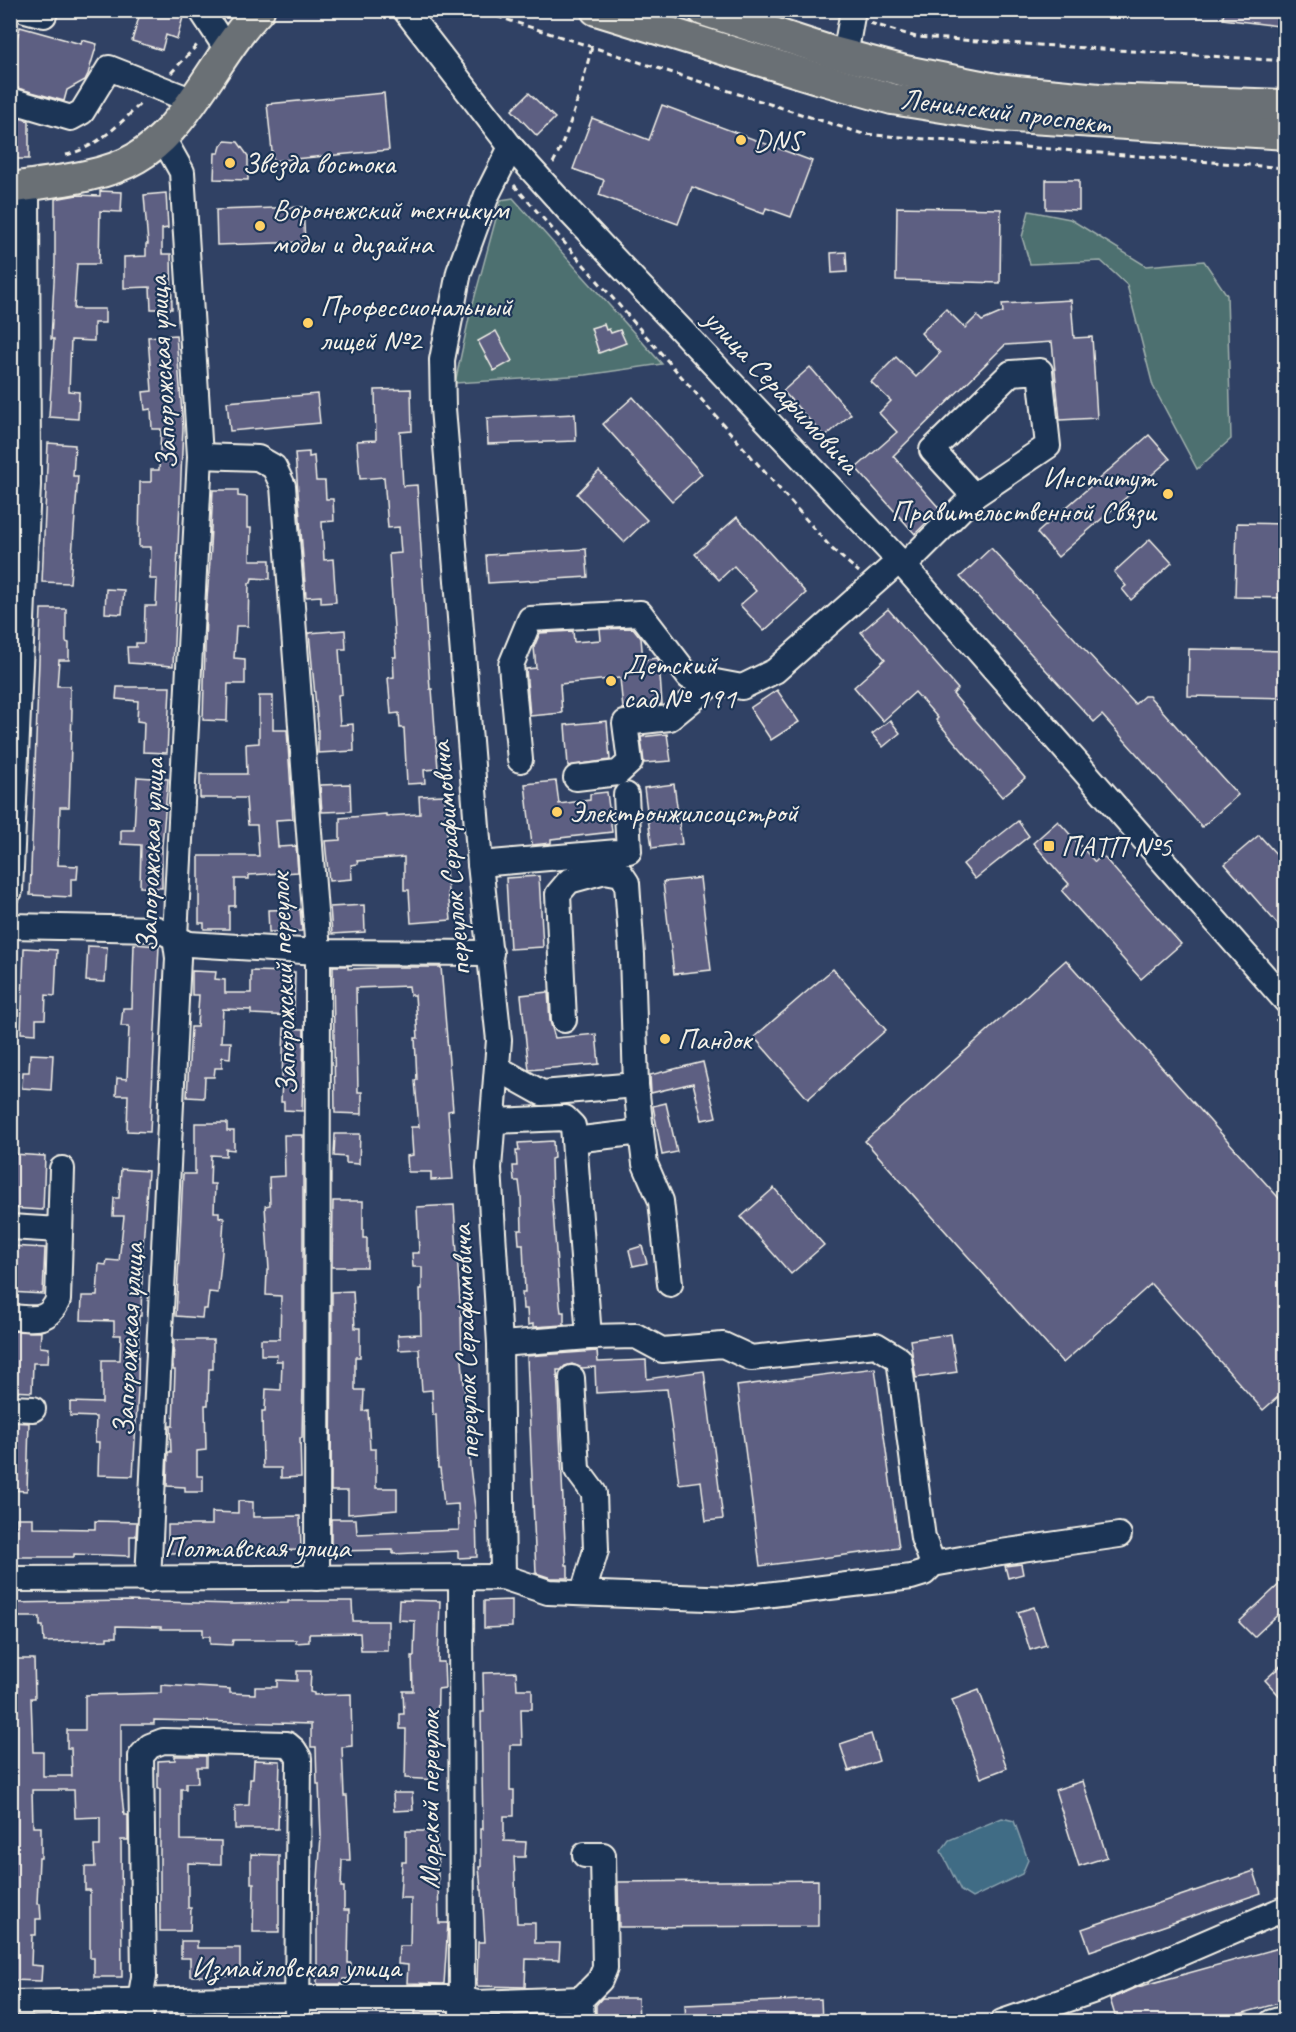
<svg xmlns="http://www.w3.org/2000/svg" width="1296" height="2032" font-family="Caveat,sans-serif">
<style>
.green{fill:#4d6f70;stroke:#a0b0ac;stroke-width:1.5}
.water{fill:#406c85;stroke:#88a1ad;stroke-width:1.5}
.building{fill:#5d5e82;stroke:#f4f1e8;stroke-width:1.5}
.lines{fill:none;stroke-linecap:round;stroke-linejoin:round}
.minor-casing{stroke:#f4f1e8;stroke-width:28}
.major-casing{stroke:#f4f1e8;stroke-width:34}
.path{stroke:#f4f1e8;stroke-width:3;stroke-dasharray:6 4.5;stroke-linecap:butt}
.minor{stroke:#1d3557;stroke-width:24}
.major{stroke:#6b7074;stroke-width:30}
.poi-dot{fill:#ffd166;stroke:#1d3557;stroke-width:2}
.labels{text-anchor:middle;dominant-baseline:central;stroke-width:4.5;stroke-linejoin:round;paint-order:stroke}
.street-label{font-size:30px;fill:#f4f1e8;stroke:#1d3557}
.poi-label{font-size:30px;fill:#f4f1e8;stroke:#1d3557;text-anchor:start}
</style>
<rect width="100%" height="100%" fill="#304164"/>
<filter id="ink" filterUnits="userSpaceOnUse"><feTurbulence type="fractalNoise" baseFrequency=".0167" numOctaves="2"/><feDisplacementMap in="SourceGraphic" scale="12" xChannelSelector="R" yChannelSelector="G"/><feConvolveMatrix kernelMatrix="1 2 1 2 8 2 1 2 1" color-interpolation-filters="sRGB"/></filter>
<g filter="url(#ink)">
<g class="green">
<path d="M513 198 662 364 586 375 455 383 469 318 501 200Z"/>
<path d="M1029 211 1070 219 1146 266 1204 261 1227 295 1231 439 1197 469 1153 386 1127 285 1101 261 1030 264 1022 237Z"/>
</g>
<path class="water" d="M1002 1818 1014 1821 1028 1860 1022 1874 972 1898 961 1891 941 1851 949 1840Z"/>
<g class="building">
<path d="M141 10H185L177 39 166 35 162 50 132 41Z"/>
<path d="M1224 10H1286V27L1223 19Z"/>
<path d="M20 27 81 44 82 40 97 44 88 74 85 80 67 90 64 101 10 86V40L16 42Z"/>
<path d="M384 93 389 150 273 161 267 104Z"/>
<path d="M529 93 555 118 537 136 512 110Z"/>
<path d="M662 105 812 161 791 217 766 208 764 214 692 187 678 224 599 195 604 180 573 169 592 118 649 140Z"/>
<path d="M10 115 29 121V159H10Z"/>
<path d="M225 141 238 142 248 156V180L214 179 215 153H219L221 146Z"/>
<path d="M1046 180H1079V210L1046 209Z"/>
<path d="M100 191 122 192 121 212 100 211 99 264H77L74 309H105V323H94V341L71 340 69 391 79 392 78 419 49 417 54 339H51L55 263V199L77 195 100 196Z"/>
<path d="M166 193 168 228 162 229V254H171L172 309H151L150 287 124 288V257L146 256V244H148L144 195Z"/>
<path d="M303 207 305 242 217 245 216 210Z"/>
<path d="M897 207 1001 209 1000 283 896 280Z"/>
<path d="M846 252 847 272 832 273 831 253Z"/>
<path d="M1071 300 1074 338 1092 337 1097 418 1060 420 1052 342 1005 345 893 456 940 509 915 534 856 468 897 432 879 413 891 401 871 382 896 357 916 377 940 353 921 333 946 309 965 328 977 316 982 321 1003 312 1002 304Z"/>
<path d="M604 324 606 330 609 329 611 333 620 330 626 343 599 353 591 328Z"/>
<path d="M496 331 512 361 494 371 478 341Z"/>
<path d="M176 335 183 427 173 666 128 663 127 647H136V643H144L145 606H156L157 579H150L151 547H139L140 482H151V470H159L161 429H152L151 409 145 410 143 392 152 391 148 337Z"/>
<path d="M810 367 851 414 825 437 783 391Z"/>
<path d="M411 389 412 431 400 432 403 486 417 485 430 689H432L438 769 424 770 425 783 407 784 404 728H400L399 713 391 714 388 678 394 677 393 657H396L389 554 401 553 399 527 388 528 384 477 360 479 357 441 376 440 375 390Z"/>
<path d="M317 394 320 423 230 431 227 402Z"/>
<path d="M633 397 702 474 672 501 603 424Z"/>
<path d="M575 414 576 441 488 444 487 418Z"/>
<path d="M1149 435 1170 459 1058 557 1037 533Z"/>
<path d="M48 443 75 445 73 476H78L70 583 42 582Z"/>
<path d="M309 452V457L314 456 316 481H325L326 499H333L334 521 322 522 324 560 333 559 336 602 321 603V596L306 597 295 453Z"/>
<path d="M599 471 647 520 624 542 577 494Z"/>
<path d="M213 490H238V496L247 497V528H251L250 560H270V579L252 578 251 583H249L248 626H236L234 658 245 659V684H228L227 721 203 720 206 612 211 547H210Z"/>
<path d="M737 517 806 593 764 631 740 605 756 591 734 566 719 580 695 554Z"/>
<path d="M1237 523 1286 524V598L1235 597Z"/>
<path d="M1150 539 1172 563 1131 600 1122 589 1126 586 1114 572Z"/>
<path d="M991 548 1135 704 1144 696H1149L1238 795 1202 827 1102 715 1094 722 960 577Z"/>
<path d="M586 549 588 577 488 583 486 555Z"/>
<path d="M106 589 124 590 122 614 105 613Z"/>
<path d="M41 609H66V642L69 643V660H59L57 686H70V709H72L70 778 69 807H60L58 865 78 866 77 879H71V897L30 895Z"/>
<path d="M888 609 958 689 953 694 1025 778 1002 797 936 720 938 718 915 692 883 721 854 687 885 659 861 632Z"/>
<path d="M633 628 641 638 643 660 657 658 659 661 662 704 623 709 620 678 560 684 562 713 530 716 526 669 536 668 534 647 540 633 573 631 574 642 601 640 600 629Z"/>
<path d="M345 630 346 649H339L342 694 338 695 340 725 353 724 354 751 318 753V726L309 633Z"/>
<path d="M1189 649 1286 651V698L1188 696Z"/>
<path d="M117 687H170L167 753 143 752 144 722 137 721 138 701 116 699Z"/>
<path d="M777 690 799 722 771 740 750 708Z"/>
<path d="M259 696H273V730H287L293 819 276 820 278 847 296 846 298 872 249 875V879H235V906H229V929H204V923H199V856H259L257 825H248L246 798H200V774H247L246 744 259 743Z"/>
<path d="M890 720 900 733 883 747 872 734Z"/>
<path d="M607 721 610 760 568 766 565 725Z"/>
<path d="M667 734 671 761 644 763 641 737Z"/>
<path d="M137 777 168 779 162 846V888L140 887 141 845 121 844V830H134Z"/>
<path d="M556 781 559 804 590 800V794L607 792 612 832 551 839V843L532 845 525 784Z"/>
<path d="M350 784 351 811 322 812 320 785Z"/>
<path d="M674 784 682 844 652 848 644 788Z"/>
<path d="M445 795 447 833 445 862 451 920 411 923 409 890H404V857L357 861 358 864 351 865 352 879 329 881 325 841 340 840V818L386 814V816L420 814 419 796Z"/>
<path d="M1018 821 1029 836 975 879 963 864Z"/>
<path d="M1058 821 1095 862 1102 855 1181 944 1141 979 1062 891 1069 884 1033 843Z"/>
<path d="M1259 835 1286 865V934L1225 864Z"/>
<path d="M539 876 543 947 510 949 506 878Z"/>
<path d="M700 878 711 970 674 974 663 882Z"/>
<path d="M364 905 365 932 332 934 330 907Z"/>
<path d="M300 909 302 931 269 932 268 910Z"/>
<path d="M134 944 159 946 150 1132 127 1131 128 1095H116L117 1078 127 1079 129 1026H121L123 1008H132Z"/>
<path d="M88 946 107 947 105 982 86 981Z"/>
<path d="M24 948 57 950 55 996 46 995 45 1019H36V1034L21 1033Z"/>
<path d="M1066 960 1286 1206V1390L1263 1410 1151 1284 1063 1363 865 1141Z"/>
<path d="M333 966H348V969L376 968V967H441L453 1110 448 1111 453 1179 431 1180V1172H408L407 1156 413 1155 411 1127H419L415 1081 417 1080 415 1038H418L415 995H410L409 986 356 988 358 1092H362V1114L335 1113Z"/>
<path d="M833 969 886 1030 808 1099 754 1037Z"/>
<path d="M192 971 216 972 215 979 225 980V993H251V971L295 972 294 1016 251 1014V1010L223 1009 221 1042H231L230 1058 222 1057V1068H215L214 1077H205L204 1098 187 1097 191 1027H197L199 995H192Z"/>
<path d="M548 992 550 1021 555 1038 596 1034 599 1064 529 1070 521 995Z"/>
<path d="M284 1028 304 1029 302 1111 284 1110V1102H281Z"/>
<path d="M30 1054 53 1055 51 1090 22 1088 23 1072H29Z"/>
<path d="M703 1062 716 1117 702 1120 693 1083 651 1093 650 1075Z"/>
<path d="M666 1103 677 1152 662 1155 653 1106Z"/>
<path d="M195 1123H227V1131H234V1150L226 1149V1156L211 1155 210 1184H215L214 1212H219V1217L224 1218 222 1252 218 1293 209 1292 207 1309H203L202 1318 176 1316 183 1174H195Z"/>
<path d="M335 1134H360L359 1164 346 1163V1157L334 1156Z"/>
<path d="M284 1135H303V1379L302 1438H300L301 1477 281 1478V1468H263L262 1411H265L266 1389 281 1390 282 1361H276L277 1355H261V1339H280L281 1296 266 1295 267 1270H269L265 1206 270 1205 269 1177 285 1176Z"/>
<path d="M553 1141 554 1158 551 1159 552 1197 560 1305 561 1312H564V1325L533 1327V1324L528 1325 527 1309H523L522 1292H525L523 1244H519L518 1230H522L521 1197 519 1181H514L513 1166H517L516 1151H519L518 1143Z"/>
<path d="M13 1154 45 1156 43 1210 10 1208Z"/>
<path d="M121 1169 148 1171 143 1246 141 1316H139L138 1389 133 1476 98 1475 99 1442H95L96 1417 70 1416V1402L102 1403V1360H120L121 1335H114V1321L81 1320 82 1296H97L99 1264 106 1265 107 1260 119 1261 124 1216H113L114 1198H119Z"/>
<path d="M774 1188 824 1245 791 1274 741 1217Z"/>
<path d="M333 1201H363V1238H367V1267H332Z"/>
<path d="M454 1205 461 1318 462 1360 465 1395H467L470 1467 476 1516 477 1557 458 1558V1551L393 1554V1550L331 1551V1519H356L357 1534 459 1530 458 1504 444 1505 440 1468H438L436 1415H433L432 1390 422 1391 419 1349 399 1350 398 1335 421 1334 420 1289H422V1267H413L412 1253H419L417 1207Z"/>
<path d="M10 1246 45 1248 43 1294 10 1292Z"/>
<path d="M642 1246 647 1263 633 1266 629 1250Z"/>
<path d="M353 1291 355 1328H360V1357H355V1390H364L363 1411 368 1410 370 1449H376V1488H397V1510L348 1514V1491H331L332 1292Z"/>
<path d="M10 1331 41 1332 40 1347 49 1348 48 1363H33L32 1392 10 1391Z"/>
<path d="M951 1334 957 1372 916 1378 910 1340Z"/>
<path d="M174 1340H213V1369H209L208 1405H205L206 1450 197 1451V1476H203V1492H185V1487L167 1486 168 1452H171L170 1426H173L175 1370H173Z"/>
<path d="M597 1351 598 1362 646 1360 647 1379 704 1371 723 1519 706 1521 701 1481 679 1484 667 1389 596 1393 595 1367 582 1368 572 1364 565 1366 561 1370H557L566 1565H568V1578H551L536 1573 527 1356Z"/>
<path d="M875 1368 899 1548 760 1566 737 1386Z"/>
<path d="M10 1422 29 1423 27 1491 10 1490Z"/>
<path d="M238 1501 253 1502V1517L300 1516 301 1550 168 1553V1525H212V1512L238 1513Z"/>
<path d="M17 1518H33V1528L95 1529V1521L137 1522 136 1536H130V1556L74 1554V1557H10V1526H17Z"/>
<path d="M1021 1564 1023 1574 1008 1578 1005 1566Z"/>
<path d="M1286 1578V1607L1254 1637 1239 1622Z"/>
<path d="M399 1600 440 1601 438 1662H444L445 1688 438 1689 436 1780 405 1778 406 1729H400V1714H404L403 1691H413L412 1656H414L415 1621 398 1620Z"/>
<path d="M512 1600V1627L484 1628V1601Z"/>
<path d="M127 1601 233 1604 288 1603V1601H352L353 1621H388V1651H361L360 1633 309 1634V1642L296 1643V1640H233L232 1645 210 1644V1636H203V1629H161V1627L116 1626V1637H107V1640L44 1642 43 1626H40V1617H10V1603Z"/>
<path d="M1034 1607 1046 1645 1030 1650 1018 1612Z"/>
<path d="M15 1659H34L35 1698H31L33 1752H43V1776H72L71 1748H67V1730H85V1695L161 1693V1685L230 1689V1693L255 1694V1687H277V1680L297 1681V1671H311L310 1692 314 1693V1695L351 1694 352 1746 342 1747 344 1796H347L350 1860H342L341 1887H344V1910H349L348 1963H351V1979H343V1984H317V1893L321 1836 319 1784H317L316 1747H311V1724L154 1720V1724H121V1787L124 1815H128V1840H121L122 1977H94V1958H90V1890H85V1867H95L94 1846H100V1817L75 1818 74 1790H32L33 1827H41V1858H39L37 1904H40L41 1919H36V1935H32L31 1965 42 1966 41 1981 10 1980V1666H15Z"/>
<path d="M1286 1661V1703L1265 1680Z"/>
<path d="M516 1672 517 1689H532V1709H521L522 1745H510V1790H514V1816H504V1841L526 1842 525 1857H514L517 1923H535V1943H560L559 1960 526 1959 525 1987 477 1986 478 1942H485L482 1890H481L479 1867H481V1829H483L481 1712H484L483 1673Z"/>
<path d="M979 1690 1007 1768 981 1778 952 1700Z"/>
<path d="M871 1734 879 1761 849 1771 840 1744Z"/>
<path d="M175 1756H206V1767H197L198 1783H186V1789H181V1840L221 1841V1864L188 1863V1908H191L190 1931H160V1789H158V1761L175 1760Z"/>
<path d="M254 1760 280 1761 278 1829H235V1806L249 1805 250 1779H253Z"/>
<path d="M1083 1781 1107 1857 1079 1866 1055 1790Z"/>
<path d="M393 1793H412L413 1810 394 1811Z"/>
<path d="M406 1831H437L439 1923H448L444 1984 407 1983 408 1965 398 1964 399 1946H410L411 1898H400L402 1862H406Z"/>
<path d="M251 1854 279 1855V1932H253L254 1883H251Z"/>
<path d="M1254 1871 1261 1893 1090 1951 1082 1929Z"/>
<path d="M818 1880V1926L619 1927 618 1882Z"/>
<path d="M181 1941H197V1948H240V1976H190V1958H181Z"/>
<path d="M1286 1946V2001L1211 2022H1117L1110 1999 1138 1987Z"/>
<path d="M602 1998H638L639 2022H596V2005Z"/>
<path d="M821 1999 822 2022H686L685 2005Z"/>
<rect x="415" y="2012" width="24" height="10"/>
<rect x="270" y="2013" width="13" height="9"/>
<rect x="56" y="2016" width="44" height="6"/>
</g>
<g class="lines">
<defs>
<g id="minor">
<path d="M25 10 44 15 46 10"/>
<path d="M201 10 228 51"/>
<path d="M405 10 511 147 569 211 904 566 1286 1001"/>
<path d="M845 56 853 10"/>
<path d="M10 100 71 118 82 112 109 68 193 101"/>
<path d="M200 456 258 458 274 467 283 486 318 952 317 1578"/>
<path d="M904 566 974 496 1048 446 1040 371 1011 373 932 450 974 496"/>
<path d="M520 760 511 665 530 619 640 613 689 677 742 687 775 671 899 561"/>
<path d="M576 778 618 773 630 762 625 723 670 718 714 682"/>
<path d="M480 864 629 851 626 795"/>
<path d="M10 891 28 485 27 186"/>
<path d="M10 926 157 929 189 944 318 952 491 953"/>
<path d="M564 1020 558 894 569 881 605 871 621 874 627 883 632 955 636 1085 641 1132 645 1164 661 1201 670 1284"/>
<path d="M497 1068 542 1093 636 1085"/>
<path d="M493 1121 565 1118 573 1126 589 1337"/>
<path d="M574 1140 641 1132"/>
<path d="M10 1227 59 1230"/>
<path d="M10 1317C33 1318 47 1324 58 1300L62 1169"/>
<path d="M500 1344 589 1337 636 1336 662 1350 723 1345 751 1358 876 1345 899 1359 923 1538 933 1564"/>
<path d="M572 1378 577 1470 594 1493 596 1550 583 1593"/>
<path d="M10 1408 33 1409"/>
<path d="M503 1577 500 1344 489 1168 499 1040 480 864 443 408 442 360 459 272 487 195 511 147"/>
<path d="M461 1578 462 2022"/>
<path d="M10 1579 503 1577 548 1592 733 1599 911 1577 924 1573 933 1564 1001 1552 1119 1535"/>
<path d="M148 1580 178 958 175 936 200 456 182 172 163 138"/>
<path d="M10 2003 297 1998H461L476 2003 581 1999"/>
<path d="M141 2022 140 2000 144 1977 141 1756 150 1746 163 1741 287 1744 294 1750 299 1758 297 2022"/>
<path d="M582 2022 581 1999 600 1980 605 1968 603 1855H585"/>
<path d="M1002 2022 1098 1989 1286 1908"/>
<path d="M1272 2022 1286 2018"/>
</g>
<g id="major">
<path d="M596 10 817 78 892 99 999 116 1286 134"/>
<path d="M703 10 829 51 905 71 996 89 1099 99 1286 105"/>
<path d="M10 188C48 182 103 178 136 158 162 143 182 117 199 92 218 65 235 35 259 10"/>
</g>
</defs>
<use href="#minor" class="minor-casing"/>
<use href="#major" class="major-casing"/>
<g class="path">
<path d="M379 10 386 18"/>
<path d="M477 10 863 134 1286 168"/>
<path d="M870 23 916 37 1286 61"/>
<path d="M171 73 199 43"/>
<path d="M66 155C97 147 119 125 141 103"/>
<path d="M553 163C572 127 581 86 592 47"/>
<path d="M514 185 832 549 859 572"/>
<path d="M1276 1019 1286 1030"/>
</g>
<use href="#minor" class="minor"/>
<use href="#major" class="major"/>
</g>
</g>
<g class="poi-dot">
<circle cx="741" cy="140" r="6"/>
<circle cx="230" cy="163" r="6"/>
<circle cx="260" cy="226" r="6"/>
<circle cx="308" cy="323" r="6"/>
<circle cx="1168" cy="494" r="6"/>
<circle cx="611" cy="681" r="6"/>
<circle cx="557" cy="812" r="6"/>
<rect x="1043" y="840" width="12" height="12" rx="3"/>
<circle cx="665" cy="1039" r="6"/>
</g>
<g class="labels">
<g class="street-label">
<text transform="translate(1006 111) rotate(7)">Ленинский проспект</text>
<text transform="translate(162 373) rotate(-93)">Запорожская улица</text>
<text transform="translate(782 391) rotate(47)">улица Серафимовича</text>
<text transform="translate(150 855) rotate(-88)">Запорожская улица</text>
<text transform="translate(450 859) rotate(-95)">переулок Серафимовича</text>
<text transform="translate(283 984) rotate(-92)">Запорожский переулок</text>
<text transform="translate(128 1340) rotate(-87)">Запорожская улица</text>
<text transform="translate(465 1342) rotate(-92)">переулок Серафимовича</text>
<text x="257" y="1547">Полтавская улица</text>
<text transform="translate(429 1800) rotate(-90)">Морской переулок</text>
<text x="296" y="1967">Измайловская улица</text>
</g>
<g class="poi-label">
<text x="753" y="140">DNS</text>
<text x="242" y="163">Звезда востока</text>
<text x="272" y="209">Воронежский техникум<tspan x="272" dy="34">моды и дизайна</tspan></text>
<text x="320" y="306">Профессиональный<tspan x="320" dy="34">лицей №2</tspan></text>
<text x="1156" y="477" text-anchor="end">Институт<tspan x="1156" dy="34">Правительственной Связи</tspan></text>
<text x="623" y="664">Детский<tspan x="623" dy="34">сад № 191</tspan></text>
<text x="569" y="812">Электронжилсоцстрой</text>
<text x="1061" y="846">ПАТП №5</text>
<text x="677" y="1039">Пандок</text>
</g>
</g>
<rect width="1296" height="2032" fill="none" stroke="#1d3557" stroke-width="36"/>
<rect x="18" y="18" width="1260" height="1996" fill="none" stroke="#f4f1e8" stroke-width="2" filter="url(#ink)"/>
</svg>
